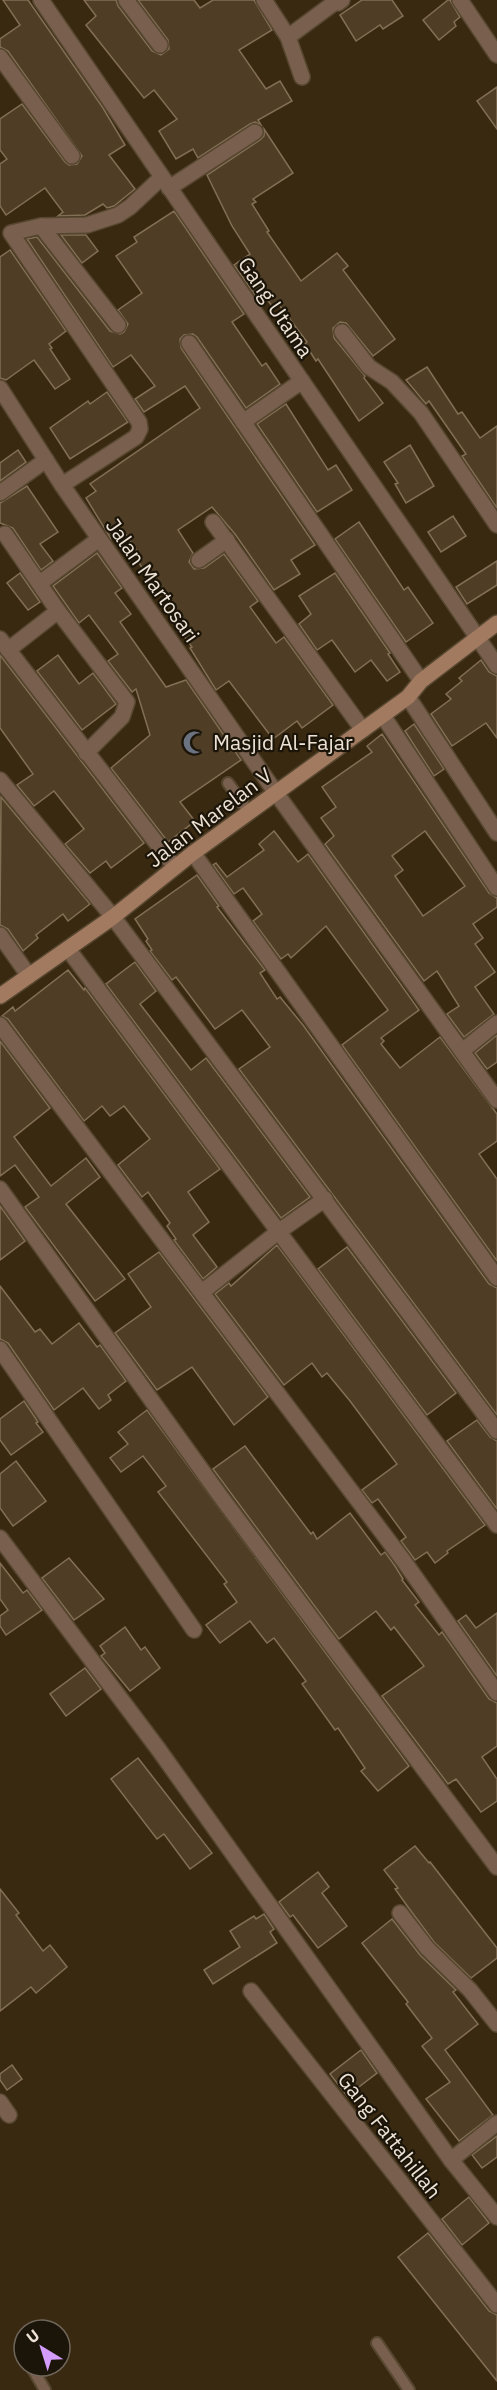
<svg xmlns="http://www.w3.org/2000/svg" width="497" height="2390" font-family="'IBM Plex Sans',sans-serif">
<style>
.building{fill:#4f3e25;stroke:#836f55;stroke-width:1.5;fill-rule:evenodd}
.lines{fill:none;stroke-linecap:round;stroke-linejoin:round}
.lane-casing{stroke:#574730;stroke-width:14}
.street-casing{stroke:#574730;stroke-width:18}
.secondary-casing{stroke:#574730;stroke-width:18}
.lane{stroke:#785f4e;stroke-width:10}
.street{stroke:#785f4e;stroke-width:15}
.secondary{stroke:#a27a60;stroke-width:15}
.labels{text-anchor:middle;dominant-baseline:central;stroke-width:4.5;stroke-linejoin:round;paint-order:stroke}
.street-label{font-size:21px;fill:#ede2d3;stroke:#1b1409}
.poi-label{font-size:21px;fill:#ede2d3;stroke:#1b1409;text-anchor:start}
</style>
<rect width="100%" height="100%" fill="#3a2911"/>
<g class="building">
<path d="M3 0H28L103 108 125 145 109 155 135 189 114 206 107 208 103 204 85 215 58 216 63 212 45 188 6 215 0 206V164L7 159 0 150V119L22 104 65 162 69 165 77 164 82 156 8 51 0 47V39L20 25Z"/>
<path d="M84 0H116L118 6 152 51 161 55 169 49 168 40 138 0H194L200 8 213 0H254L272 30 239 50 266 89 280 81 292 101 258 120 261 125 255 122 250 124 198 158 193 149 176 159 159 131 177 119 154 90 144 98 86 25 96 16Z"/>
<path d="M362 0H392L403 16 383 29 380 25 356 41 340 15Z"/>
<path d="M448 0H450L460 17 454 22 456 26 439 40 423 20Z"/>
<path d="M497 87V129L477 101Z"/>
<path d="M264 129 293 173 253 199 256 202 252 204 269 231 267 232 301 281 337 253 348 266 343 270 395 339 373 356 346 323 340 322 333 328 334 338 365 376 364 378 383 403 359 421 318 359 316 361 305 344 307 342 277 302 272 306 266 298 260 302 234 265 250 254 232 226 207 175 260 140 264 136Z"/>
<path d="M174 211 244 314 232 322 262 366 266 363 280 384 246 408 197 337 193 334 184 335 180 339 181 348 315 545 291 560 300 574 274 590 235 534 212 507 178 530 193 553 189 562 194 569 204 568 224 554 258 601 250 607 276 643 284 637 333 705 302 728 297 721 273 739 229 681 216 690 190 648 192 647 173 621 180 616 156 583 152 585 138 561 142 559 123 530 111 539 86 498 96 491 90 484 200 408 185 386 144 412 135 399 155 386 131 355 113 367 27 239 37 237 110 331 120 334 124 332 128 324 118 310 142 293 116 256 137 242 134 237Z"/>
<path d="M61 235H86L98 251 82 263Z"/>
<path d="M10 250 66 331 49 344 52 348 50 349 70 379 55 389 34 360 6 380 0 378V257Z"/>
<path d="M427 367 458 414 462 412 480 438 497 426V508L462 456 466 454 429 401 426 404 406 380Z"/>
<path d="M107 392 128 422 70 459 50 428 88 401 90 404Z"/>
<path d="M286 404 328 470 336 465 352 490 317 512 257 424Z"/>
<path d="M410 445 434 486 406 503 395 484 398 483 384 462Z"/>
<path d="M18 450 26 462 0 481V463Z"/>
<path d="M27 486 58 532 40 544 53 561 41 570 13 528 0 523V503Z"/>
<path d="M453 516 466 536 441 552 428 532Z"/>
<path d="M359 522 404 590 408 587 433 623 406 642 335 539Z"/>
<path d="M97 553 122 588 115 593 131 614 120 622 166 687 186 680 241 760 180 802 195 821 168 842 111 768 150 735 136 689 132 692 108 661 118 654 89 615 79 623 53 586Z"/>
<path d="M497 561V585L467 604 456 587Z"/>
<path d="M20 573 40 602 28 610 7 583Z"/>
<path d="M335 573 390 653 388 654 400 672 387 681 371 660 355 672 332 640 317 650 299 624 311 614 299 596Z"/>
<path d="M0 655 144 843 111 868 106 861 90 873 65 844 84 829 54 791 34 806 17 785 33 774 0 728Z"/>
<path d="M58 655 79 684 93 673 116 704 82 730 37 671Z"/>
<path d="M481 660 489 672 497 676V738L486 723 452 746 431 714 451 699 446 694 462 681 459 678Z"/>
<path d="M414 724 444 769 434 776 405 731Z"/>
<path d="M382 734 489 893 497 898V907L473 924 483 938 475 944 495 972 475 987 494 1014 464 1037 447 1014 459 1006 437 971 424 981 325 844 334 836 321 818 336 807 322 787 372 752 367 746ZM425 831 465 886 423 916 395 876 403 870 392 856Z"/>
<path d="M1 797 90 904 68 921 63 914 36 935 38 938 23 951 8 929 0 925Z"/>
<path d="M274 831 298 862 308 854 419 1010 381 1038 384 1041 381 1044 400 1068 440 1037 497 1114V1141L479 1154 497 1179V1261L342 1045 388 1010 326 926 291 958 288 954 281 959 253 921 262 914 243 888 234 894 213 865 216 863 227 877 264 850 259 844Z"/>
<path d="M197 875 219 906 217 907 265 970 260 973 277 999 280 997 303 1025 489 1284 497 1288V1415L239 1069 270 1047 242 1010 215 1029 176 977 172 980 150 951 152 950 146 941 148 939 135 919Z"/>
<path d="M135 962 156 991 140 1004 191 1070 206 1058 310 1197 281 1218 106 984Z"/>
<path d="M68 970 84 990 85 988 220 1169 188 1192 209 1222 193 1235 217 1267 203 1279 174 1240 176 1239 167 1226 170 1223 148 1192 142 1197 118 1165 150 1139 124 1106 110 1116 102 1106 84 1121 8 1019 2 1016 13 1007 15 1011Z"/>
<path d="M497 1035V1062L487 1069 475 1053Z"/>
<path d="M0 1041 50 1108 14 1137 51 1186 86 1158 100 1177 66 1204 125 1279 95 1301 25 1207 39 1197 15 1165 0 1176Z"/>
<path d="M0 1206 25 1241 0 1260Z"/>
<path d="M277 1245 485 1525 447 1551 448 1553 435 1563 427 1552 415 1560 401 1541 406 1537 378 1499 372 1503 362 1490 397 1464 350 1401 327 1373 322 1377 312 1363 284 1385 215 1294 229 1283 231 1286Z"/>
<path d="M347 1247 456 1393 427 1415 318 1269Z"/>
<path d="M159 1252 268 1397 234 1425 192 1367 157 1390 115 1333 151 1307 128 1274Z"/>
<path d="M0 1286 35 1332 40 1329 52 1344 79 1323 97 1347 100 1345 126 1381 108 1395 111 1400 99 1409 83 1388 54 1410 8 1343 0 1339Z"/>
<path d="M24 1401 38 1422 36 1423 43 1432 11 1455 0 1440V1419Z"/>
<path d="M147 1410 409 1766 378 1791 361 1771 365 1768 338 1728 335 1730 302 1684 306 1681 274 1638 267 1643 250 1621 220 1643 206 1625 237 1602 224 1584 227 1582 158 1492 166 1486 143 1456 121 1472 110 1458 128 1444 118 1432Z"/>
<path d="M477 1420 490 1437 497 1441V1509L447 1441Z"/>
<path d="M245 1446 311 1534 313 1532 317 1539 350 1513 381 1555 385 1552 395 1566 403 1579 402 1580 419 1602 415 1605 439 1635 442 1632 489 1699 497 1703V1746L482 1757 497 1779V1801L481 1812 456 1779 448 1784 382 1696 424 1666 394 1627 391 1630 376 1611 339 1639 213 1469Z"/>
<path d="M16 1461 46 1501 13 1526 0 1508V1474Z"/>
<path d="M69 1558 104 1599 74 1620 42 1578Z"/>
<path d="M0 1563 23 1593 27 1590 42 1610 6 1635 0 1626V1616L8 1610 0 1599Z"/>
<path d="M497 1613V1676L458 1621 466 1615 476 1628Z"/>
<path d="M125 1627 141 1650 145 1647 160 1668 130 1691 101 1656 105 1653 100 1646Z"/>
<path d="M85 1668 101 1689 66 1716 50 1694Z"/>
<path d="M138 1758 212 1853 190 1869 164 1834 157 1839 111 1779Z"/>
<path d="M415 1846 429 1863 430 1862 497 1948V1958L471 1978 434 1942 408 1907 395 1889 398 1888 384 1870Z"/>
<path d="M318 1872 329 1887 322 1893 347 1926 318 1948 293 1915 290 1917 279 1902Z"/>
<path d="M0 1889 19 1913 16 1915 43 1951 50 1945 67 1967 36 1993 31 1987 0 2011Z"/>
<path d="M264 1914 274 1929 270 1932 277 1943 213 1984 204 1970 240 1947 230 1931 254 1916 256 1919Z"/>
<path d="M392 1919 420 1955 456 1990 453 1992 478 2024 445 2050 493 2115 459 2141 426 2099 450 2082 422 2046 432 2038 406 2004 408 2002 362 1943Z"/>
<path d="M361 2050 377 2073 347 2096 330 2074Z"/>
<path d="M12 2065 22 2079 7 2090 0 2080V2074Z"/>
<path d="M497 2136V2157L482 2168 472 2155Z"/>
<path d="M469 2197 489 2223 462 2245 442 2219Z"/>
<path d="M428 2233 489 2311 497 2315V2381L398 2257Z"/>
</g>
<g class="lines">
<defs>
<g id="lane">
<path d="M228 783 249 812"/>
<path d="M377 2343 409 2390"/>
<path d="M22 2350 24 2353"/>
<path d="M31 2366 45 2390"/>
</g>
<g id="street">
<path d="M41 0 497 666"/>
<path d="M126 0 160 45"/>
<path d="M264 0 288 37 302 77"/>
<path d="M460 0 497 55"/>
<path d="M288 37 334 3H338L342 0"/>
<path d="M0 57 72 156"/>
<path d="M169 188 255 132"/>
<path d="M41 226 118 325"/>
<path d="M342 332 369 367 392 382 421 413 497 525"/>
<path d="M189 343 421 681"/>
<path d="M0 388 62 485 276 793 497 1100"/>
<path d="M243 422 302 381"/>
<path d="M62 485 136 437 140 429 139 422 11 233 41 226 87 225 118 215 130 207 162 177"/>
<path d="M0 493 46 460"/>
<path d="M213 522 363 730"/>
<path d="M5 534 58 611 127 702 122 717 86 753"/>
<path d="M199 560 227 540"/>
<path d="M40 583 99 539"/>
<path d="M0 639 175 867"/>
<path d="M8 650 58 611"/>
<path d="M408 697 497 833"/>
<path d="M383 716 497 888"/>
<path d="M0 780 113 917 497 1431"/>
<path d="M193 853 497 1278"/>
<path d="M0 935 29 976"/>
<path d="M68 949 497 1525"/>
<path d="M0 1025 403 1560 497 1693"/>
<path d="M462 1051 497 1023"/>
<path d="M0 1189 221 1497 497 1867"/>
<path d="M202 1292 278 1232 325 1199"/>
<path d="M0 1349 194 1630"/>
<path d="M0 1538 159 1750 451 2160 497 2123"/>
<path d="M400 1913 427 1948 470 1990 497 2024"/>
<path d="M251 1991 497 2305"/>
<path d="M0 2102 9 2115"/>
<path d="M451 2160 497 2217"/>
</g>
<path id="secondary" d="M0 996 113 917 193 853 408 697 421 681 497 623"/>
</defs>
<use href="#lane" class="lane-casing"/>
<use href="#street" class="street-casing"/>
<use href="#secondary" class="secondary-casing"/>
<use href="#lane" class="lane"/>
<use href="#street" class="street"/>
<use href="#secondary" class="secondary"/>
</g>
<defs>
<symbol id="mosque-bare" viewBox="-9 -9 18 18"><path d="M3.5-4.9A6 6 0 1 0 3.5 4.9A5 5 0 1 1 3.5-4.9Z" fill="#6b7280" stroke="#1b1409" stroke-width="2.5" paint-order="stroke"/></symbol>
</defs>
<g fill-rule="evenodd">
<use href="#mosque-bare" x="178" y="726" width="33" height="33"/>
</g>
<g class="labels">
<g class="street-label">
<text transform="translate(276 307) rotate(56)">Gang Utama</text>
<text transform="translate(153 580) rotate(55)">Jalan Martosari</text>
<text transform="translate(209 817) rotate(-37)">Jalan Marelan V</text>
<text transform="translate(390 2135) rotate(52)">Gang Fattahillah</text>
</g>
<g class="poi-label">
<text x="213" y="742">Masjid Al-Fajar</text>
</g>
</g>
<g transform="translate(42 2348) rotate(322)"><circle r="28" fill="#1b1409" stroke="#6f665a" stroke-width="1.5"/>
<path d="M0-4.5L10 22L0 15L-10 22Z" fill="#d49cfc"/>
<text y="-9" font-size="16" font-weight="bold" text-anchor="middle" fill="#ede2d3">U</text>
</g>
</svg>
